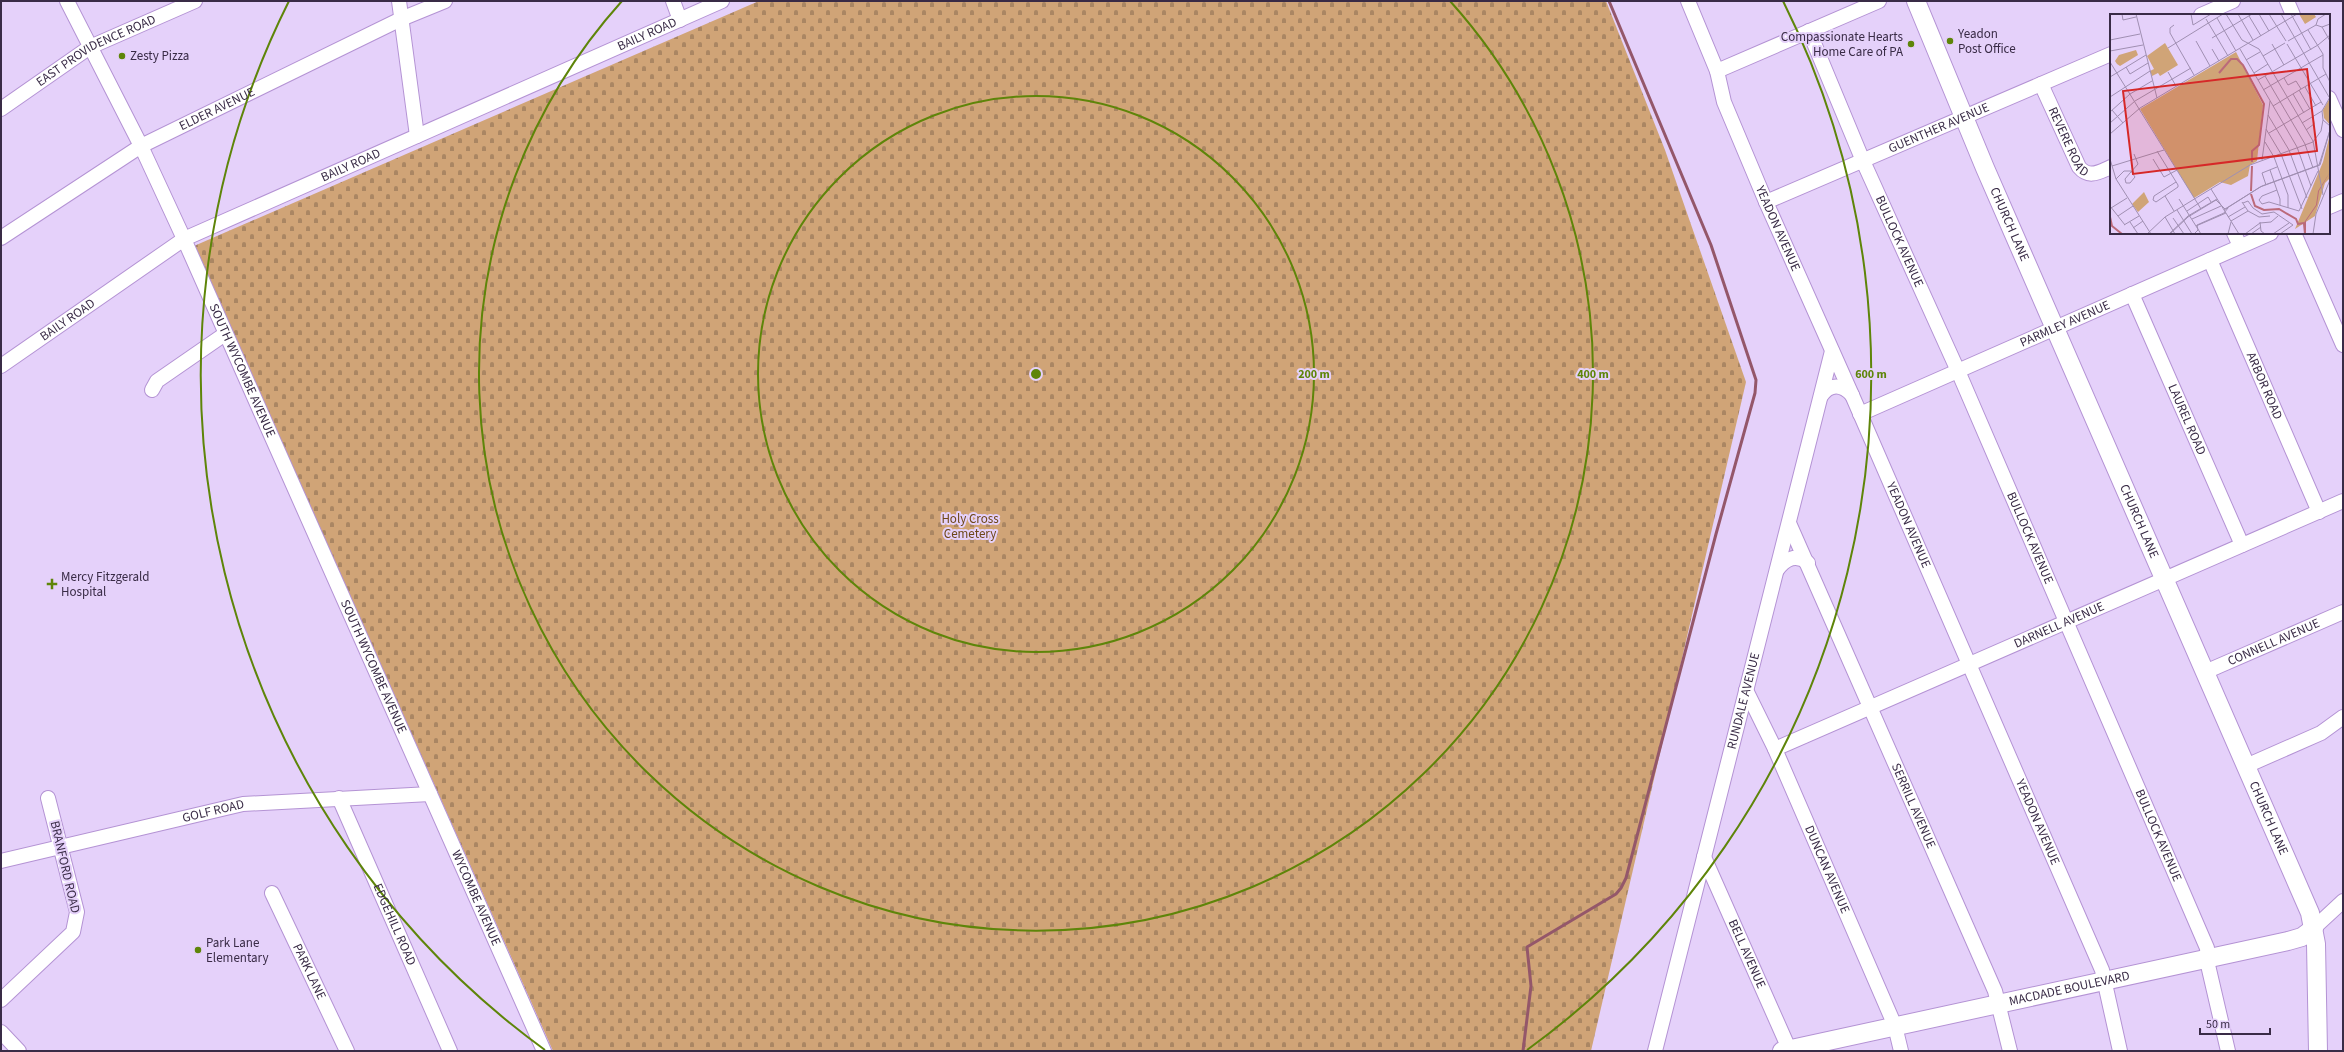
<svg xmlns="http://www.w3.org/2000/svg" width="2344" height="1052" font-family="'Source Sans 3',sans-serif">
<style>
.cemetery{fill:url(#cemetery-stones)}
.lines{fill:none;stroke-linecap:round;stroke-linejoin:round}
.stream{stroke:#94576a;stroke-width:3}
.minor-casing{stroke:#b493d4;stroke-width:16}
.major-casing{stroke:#b493d4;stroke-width:20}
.minor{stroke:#fff;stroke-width:14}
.major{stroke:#fff;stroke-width:18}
.ring{fill:none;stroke:#5e8509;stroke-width:2}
.poi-dot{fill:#5e8509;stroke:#e5d1fa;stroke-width:1.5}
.labels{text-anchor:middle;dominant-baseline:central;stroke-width:4;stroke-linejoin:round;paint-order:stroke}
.street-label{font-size:13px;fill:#392b46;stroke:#e5d1fa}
.poi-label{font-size:13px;fill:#392b46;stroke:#e5d1fa;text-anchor:start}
.park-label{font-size:13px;fill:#6d4717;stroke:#e5d1fa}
.inset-river{fill:none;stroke:#bb6a7a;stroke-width:2}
.inset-road{fill:none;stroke:#a08fb2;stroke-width:1}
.view{fill:#d62828;fill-opacity:0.15;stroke:#d62828;stroke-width:2}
.inset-edge{fill:none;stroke:#392b46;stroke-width:2}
.centre{fill:#5e8509;stroke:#e5d1fa;stroke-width:2}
.ring-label{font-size:12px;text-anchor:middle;font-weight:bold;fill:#5e8509;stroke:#e5d1fa;stroke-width:4;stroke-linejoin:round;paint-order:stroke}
</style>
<defs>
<pattern id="cemetery-stones" width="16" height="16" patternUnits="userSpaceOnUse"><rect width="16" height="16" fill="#d0a477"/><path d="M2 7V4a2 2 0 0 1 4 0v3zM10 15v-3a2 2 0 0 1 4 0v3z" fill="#aa8663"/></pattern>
</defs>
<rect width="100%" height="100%" fill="#e5d1fa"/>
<path class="cemetery" d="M759 1H1606L1665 150 1746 382 1591 1051H553L194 246Z"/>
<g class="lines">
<path class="stream" d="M1523 1051 1531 986 1527 947 1616 894 1621 888 1626 878 1716 534 1755 393 1756 380 1711 245 1609 1"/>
<defs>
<g id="minor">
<path id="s1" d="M67 1 141 146 184 239 544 1051"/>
<path d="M399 1 417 136"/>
<path d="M673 1 680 20"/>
<path id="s2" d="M1688 1 1717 71 1724 102 1766 202 1852 395 2102 970 2120 1051"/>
<path d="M2287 1 2293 15"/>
<path d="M2201 15 2233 1"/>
<path id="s3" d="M1809 31 1863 161 1958 371 2207 948 2208 965 2228 1051"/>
<path d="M1717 71 1879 1"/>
<path id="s4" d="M2041 84 2079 167C2089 179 2099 172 2111 167"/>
<path d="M2329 98 2343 130"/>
<path id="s5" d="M1 109 90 47 195 1"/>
<path id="s6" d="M1766 202 2111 54"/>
<path d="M2329 207 2343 201"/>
<path d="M2234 233 2240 246"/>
<path d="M2294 233 2343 345"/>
<path id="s7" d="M1 238 141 146 401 19 445 1"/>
<path id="s8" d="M2210 260 2319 512"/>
<path id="s9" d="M2132 294 2242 545"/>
<path id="s10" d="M1 366 184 239 722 1"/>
<path d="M152 390 157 381 225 334"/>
<path d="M1821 396C1830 383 1842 384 1852 395"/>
<path id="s11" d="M1860 414 2271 233"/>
<path id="s12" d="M1789 523 1995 991 2010 1051"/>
<path d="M1777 570C1785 559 1796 553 1808 563"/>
<path id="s13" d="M2205 672 2343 612"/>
<path id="s14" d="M1746 690 1775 749 1895 1026 1901 1051"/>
<path id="s15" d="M1775 749 2343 501"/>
<path d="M2246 766 2321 733 2343 717"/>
<path id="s16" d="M339 798 450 1051"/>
<path id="s17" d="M1704 857 1790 1051"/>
<path id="s18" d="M1 861 243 804 430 794"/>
<path id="s19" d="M272 893 347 1051"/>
<path d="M2314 928 2343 901"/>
<path d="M1 1000 73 932 77 912 48 798"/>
<path d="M1 1032 19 1051"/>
<path id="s20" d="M1655 1051 1832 351"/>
</g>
<g id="major">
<path id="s21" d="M1916 1 1985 168 2310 913 2316 944 2318 1051"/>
<path id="s22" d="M1782 1051 2288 941 2302 937 2314 928"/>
</g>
</defs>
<use href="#minor" class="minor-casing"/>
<use href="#major" class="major-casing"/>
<use href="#minor" class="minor"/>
<use href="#major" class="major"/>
</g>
<g class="ring">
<circle cx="1036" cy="374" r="278"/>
<path d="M1450 1A557 557 0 1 1 622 1"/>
<path d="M545 1050A835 835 0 0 1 289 1M1783 1A835 835 0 0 1 1527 1050"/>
</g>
<g class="poi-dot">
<circle cx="1950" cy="41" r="4"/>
<circle cx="1911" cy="44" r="4"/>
<circle cx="122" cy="56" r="4"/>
<path d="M50 578h4v4h4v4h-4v4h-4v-4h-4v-4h4z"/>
<circle cx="198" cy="950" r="4"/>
</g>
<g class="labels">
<g class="street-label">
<text stroke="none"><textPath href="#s10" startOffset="729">BAILY ROAD</textPath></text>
<text stroke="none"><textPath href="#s5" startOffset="112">EAST PROVIDENCE ROAD</textPath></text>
<text stroke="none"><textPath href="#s7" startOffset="252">ELDER AVENUE</textPath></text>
<text stroke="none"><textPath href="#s6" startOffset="188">GUENTHER AVENUE</textPath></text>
<text stroke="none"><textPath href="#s4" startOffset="64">REVERE ROAD</textPath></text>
<text stroke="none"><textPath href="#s10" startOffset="405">BAILY ROAD</textPath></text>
<text stroke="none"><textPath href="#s21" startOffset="242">CHURCH LANE</textPath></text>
<text stroke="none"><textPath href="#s2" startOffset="245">YEADON AVENUE</textPath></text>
<text stroke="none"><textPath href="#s3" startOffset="229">BULLOCK AVENUE</textPath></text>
<text stroke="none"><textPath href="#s10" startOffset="81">BAILY ROAD</textPath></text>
<text stroke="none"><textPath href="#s11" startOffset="224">PARMLEY AVENUE</textPath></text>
<text stroke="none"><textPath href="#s1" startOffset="409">SOUTH WYCOMBE AVENUE</textPath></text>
<text stroke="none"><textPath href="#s8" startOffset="137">ARBOR ROAD</textPath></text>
<text stroke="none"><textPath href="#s9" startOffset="137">LAUREL ROAD</textPath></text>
<text stroke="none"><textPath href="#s21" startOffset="566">CHURCH LANE</textPath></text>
<text stroke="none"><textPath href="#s2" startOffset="569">YEADON AVENUE</textPath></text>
<text stroke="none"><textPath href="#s3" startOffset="553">BULLOCK AVENUE</textPath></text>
<text stroke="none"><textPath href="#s15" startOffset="310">DARNELL AVENUE</textPath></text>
<text stroke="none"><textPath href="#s13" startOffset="75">CONNELL AVENUE</textPath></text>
<text stroke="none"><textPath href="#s1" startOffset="733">SOUTH WYCOMBE AVENUE</textPath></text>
<text stroke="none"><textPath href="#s20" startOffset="361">RUNDALE AVENUE</textPath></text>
<text stroke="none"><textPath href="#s12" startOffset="309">SERRILL AVENUE</textPath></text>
<text stroke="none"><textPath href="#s18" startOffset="218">GOLF ROAD</textPath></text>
<text stroke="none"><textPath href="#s21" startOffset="890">CHURCH LANE</textPath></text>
<text stroke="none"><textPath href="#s2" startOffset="893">YEADON AVENUE</textPath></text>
<text stroke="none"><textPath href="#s3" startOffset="877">BULLOCK AVENUE</textPath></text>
<text transform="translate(65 867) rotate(77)">BRANFORD ROAD</text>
<text stroke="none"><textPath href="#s14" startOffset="197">DUNCAN AVENUE</textPath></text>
<text stroke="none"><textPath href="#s1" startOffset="986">WYCOMBE AVENUE</textPath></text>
<text stroke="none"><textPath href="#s16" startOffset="138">EDGEHILL ROAD</textPath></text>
<text stroke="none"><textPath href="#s17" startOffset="106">BELL AVENUE</textPath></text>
<text stroke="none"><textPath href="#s19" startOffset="87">PARK LANE</textPath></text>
<text stroke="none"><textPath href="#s22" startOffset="294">MACDADE BOULEVARD</textPath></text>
</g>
<g class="poi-label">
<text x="1958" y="34">Yeadon<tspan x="1958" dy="15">Post Office</tspan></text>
<text x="1903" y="37" text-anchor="end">Compassionate Hearts<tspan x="1903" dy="15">Home Care of PA</tspan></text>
<text x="130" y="56">Zesty Pizza</text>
<text x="61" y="577">Mercy Fitzgerald<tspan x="61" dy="15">Hospital</tspan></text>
<text x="206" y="943">Park Lane<tspan x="206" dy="15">Elementary</tspan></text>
</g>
<g class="park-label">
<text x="970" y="519">Holy Cross<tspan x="970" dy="15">Cemetery</tspan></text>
</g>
</g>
<g transform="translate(2110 14)">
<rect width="220" height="220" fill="#e5d1fa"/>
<path d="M189 0H204L206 3 195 10ZM126 38 153 91 147 147 140 151 138 162 121 171 110 168 84 184 30 95ZM34 178 39 188 28 198 22 190Z" fill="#d0a477"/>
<path d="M55 29 68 51 50 62 48 59 42 62 40 57 44 55 37 42ZM26 36 28 41 10 52 7 50 5 47 9 41ZM220 84V111L214 104 213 96ZM220 120V164L215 169 205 202 185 215 213 148Z" fill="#d0a477"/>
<path d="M220 158 209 177 207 191 196 207V220H194L193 210 206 191 208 177Z" fill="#bb6a7a"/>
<path class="inset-river" d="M109 59 121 45H127L133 51 154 90 149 131 142 137V148M141 177 142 152M141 180 145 192 154 196 169 195 186 205 188 210 194 209M0 203 2 212 12 220"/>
<path class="inset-road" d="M12 0 13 6 26 3M26 0 47 84M81 0 83 11 101 0M116 0 132 26 149 35 203 127 213 181M128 0 143 26M149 0 159 17M159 0 176 27M171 0 219 83M181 0 201 36M139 2 151 22M107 4 126 37M96 5 118 42M64 11 60 14V19L84 61M206 11 212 13 220 10M206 11 208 5 216 0M212 13 220 27M198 16 213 40V54L220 68M102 24 142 0M0 26 30 20M86 27 100 52M178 27 206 11M162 30 174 51M177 30 213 91M58 34 113 0M102 35 109 47M130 35 187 133 201 172M0 37 33 31M153 42 175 29M136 46 150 38M0 48 91 195M16 53 20 60 38 49M58 58 66 72M144 59 158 50M155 62 195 130 203 154M0 63 36 41M174 64 178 71 186 67 191 75M148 66 208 31 220 21M195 73 206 92M153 76 213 41M189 76 200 95M183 80 194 99M0 83 40 57M220 83 212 97 213 106 220 112M163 92 216 60M2 96 13 109M0 98 20 80 42 67M158 101 179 136 197 184M0 109 25 87 81 54M192 109 212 97M156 115 171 140 192 195M196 116 204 110 203 103M159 119 211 88M0 120 30 94 187 0M155 128 164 143 178 181V194M203 128 211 117 213 106M47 137 68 171V173L46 188 43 186 44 182 66 168M0 145 6 165 41 220M43 145 54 163 67 156M152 146 160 87M2 152 54 136M160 156 170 185V191M21 157 25 163 20 169H16L15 165 20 159 28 150 24 140M6 165 14 157H21M156 171 152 159 167 153M101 175 129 220M55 182 64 197M152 182 149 186 152 190 159 188 189 197 208 157M152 182 167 176M69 185 91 220M132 188 138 197 149 203 160 202M133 189 138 187 143 194 152 200 164 198 183 211 170 220M0 192 15 211M1 194 17 184M67 196 82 220M114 196 150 173 210 151 220 116M77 197 98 183 101 188M8 202 23 192M55 203 65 220M118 203 135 193M63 204 74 220M82 205 111 192M121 207 138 197M20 208 28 220M150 208 151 217 155 220M14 211 29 202M86 212 116 199M23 214 33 207M37 220 55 203 140 151 203 128M59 220 78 202 107 185M60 220 78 203 106 186 115 195 152 172 209 151 220 116M84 220 88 216 87 211 114 199 118 194M118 220 121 208M135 220 150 209 161 208 168 202M141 220 151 213M163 220 179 209M203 220 206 200 220 166"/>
<path class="view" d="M197 55 207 137 23 160 13 77Z"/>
<rect width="220" height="220" class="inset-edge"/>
</g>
<circle cx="1036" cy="374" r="6" class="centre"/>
<g class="ring-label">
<text x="1314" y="378">200 m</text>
<text x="1593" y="378">400 m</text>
<text x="1871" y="378">600 m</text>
</g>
<rect width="2344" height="1052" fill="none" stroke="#392b46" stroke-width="4"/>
<path d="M2200 1028v6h70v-6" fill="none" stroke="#392b46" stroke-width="2"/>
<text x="2206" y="1028" font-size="12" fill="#392b46" stroke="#e5d1fa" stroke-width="3" paint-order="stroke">50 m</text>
</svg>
